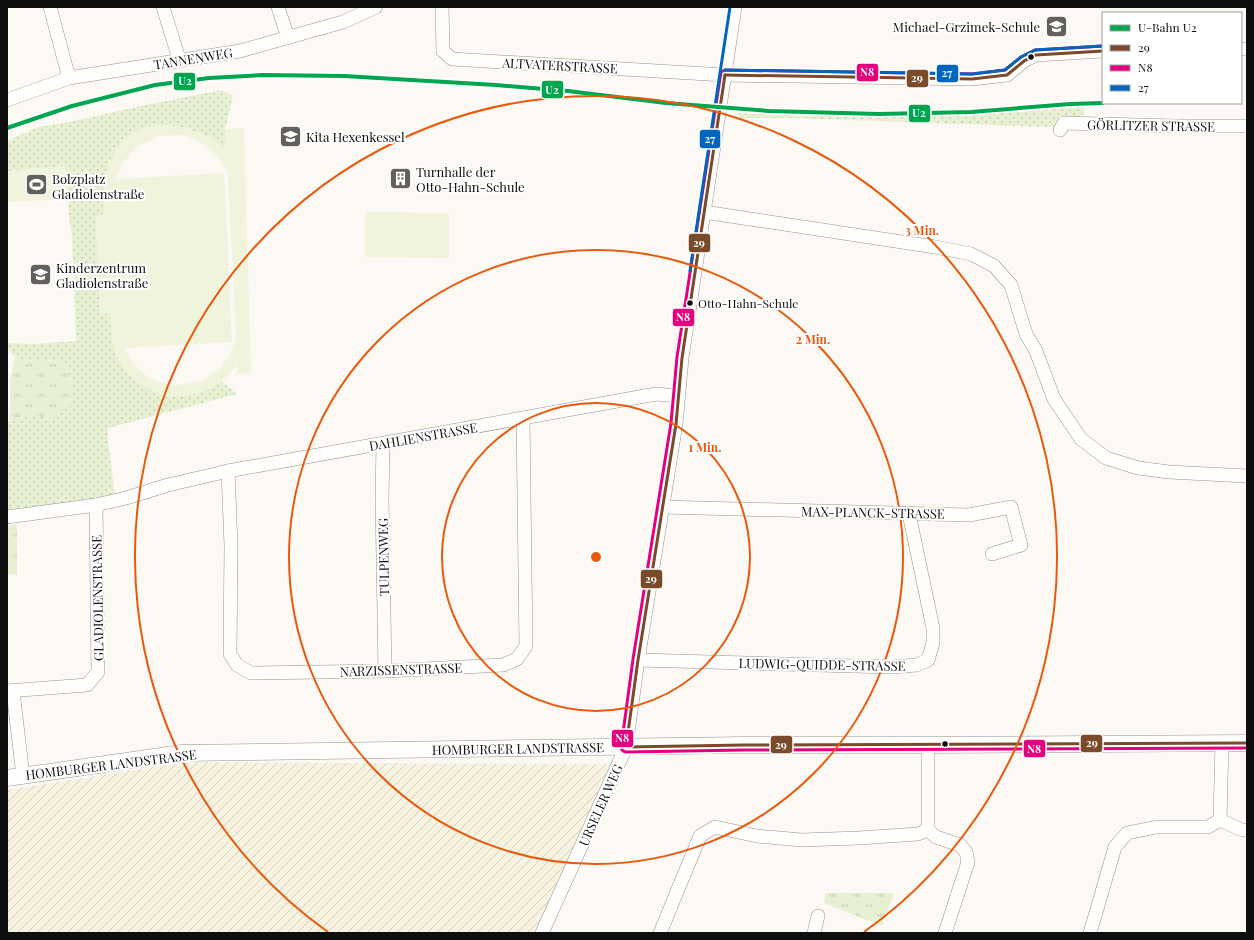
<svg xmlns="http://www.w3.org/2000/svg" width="1254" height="940" font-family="'Playfair Display',serif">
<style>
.farmland{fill:url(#farmland-furrows)}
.grass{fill:url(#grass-dots)}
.park{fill:url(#park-tufts)}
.pitch{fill:#f0f4dd;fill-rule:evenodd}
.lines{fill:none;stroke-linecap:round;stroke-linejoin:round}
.minor-casing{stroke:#959492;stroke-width:14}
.tertiary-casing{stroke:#959492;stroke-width:17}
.minor{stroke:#fffefd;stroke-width:13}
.tertiary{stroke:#fffefd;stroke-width:16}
.bus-1-casing{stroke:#fff;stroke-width:6}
.bus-2-casing{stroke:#fff;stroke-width:6}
.bus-3-casing{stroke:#fff;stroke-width:6}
.bus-1{stroke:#7a4b2a;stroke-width:3}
.bus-2{stroke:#e5007d;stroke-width:3}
.bus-3{stroke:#0065bd;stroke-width:3}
.metro-1-casing{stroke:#fff;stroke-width:7}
.metro-1{stroke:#00a54f;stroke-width:4}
.ring{fill:none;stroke:#e8590c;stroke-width:2}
.bus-dot{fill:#0e0e0e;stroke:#fff;stroke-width:1.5}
.labels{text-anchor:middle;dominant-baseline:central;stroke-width:4;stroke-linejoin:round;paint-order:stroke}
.bus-label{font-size:12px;fill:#0e0e0e;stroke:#fff;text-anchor:start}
.poi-label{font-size:13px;fill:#0e0e0e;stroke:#fff;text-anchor:start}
.street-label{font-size:13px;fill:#0e0e0e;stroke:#fff}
.centre{fill:#e8590c;stroke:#fff;stroke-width:2}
.ring-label{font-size:12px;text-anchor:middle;font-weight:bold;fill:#e8590c;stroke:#fff;stroke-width:4;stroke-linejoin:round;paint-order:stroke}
.line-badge{stroke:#fff;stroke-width:1.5}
.badge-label{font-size:11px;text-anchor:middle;font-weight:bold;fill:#fff}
</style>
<defs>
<pattern id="farmland-furrows" width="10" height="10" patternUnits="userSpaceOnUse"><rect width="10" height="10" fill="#f8f3e0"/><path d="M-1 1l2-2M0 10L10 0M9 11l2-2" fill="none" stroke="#d3cfbf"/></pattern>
<pattern id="grass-dots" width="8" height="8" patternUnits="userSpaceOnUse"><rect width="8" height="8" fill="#e8f0d4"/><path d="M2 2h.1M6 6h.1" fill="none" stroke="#c6cdb5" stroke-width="1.8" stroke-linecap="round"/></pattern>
<pattern id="park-tufts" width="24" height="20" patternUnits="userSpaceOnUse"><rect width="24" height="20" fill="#e8f0d4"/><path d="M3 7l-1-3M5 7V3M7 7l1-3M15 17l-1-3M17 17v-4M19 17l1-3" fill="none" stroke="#c6cdb5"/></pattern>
</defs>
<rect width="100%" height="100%" fill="#fcf9f4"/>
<path class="farmland" d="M185 762 365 763 616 764 542 933H7V790Z"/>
<g class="grass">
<path d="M221 90 233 96 225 129V150L212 138 186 128 168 125 109 161 104 183 105 214 96 216 100 314 110 313 112 335 116 355 122 365 133 379 154 392 168 396 202 392 222 382 237 394 108 428V440L115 495 7 512V422L30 415 53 419 70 406 71 381 63 360 31 361 15 357 7 348V343L33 344 76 341 72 234 69 218 66 166 7 171V141L38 127 70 122 131 108Z"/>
<path d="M1084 107V114L1079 116H1059V126L1048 127 791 118H741L739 117 738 113 807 116 903 117 973 115Z"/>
</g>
<g class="park">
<path d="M15 357 31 361 63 360 71 381 70 406 53 419 30 415 10 421V379Z"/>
<path d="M17 524V574L7 575V526Z"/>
<path d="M826 893H894L882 926 824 903Z"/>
</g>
<g class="pitch">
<path d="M168 125 186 128 212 138 225 149V129L244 128 251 373 237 375V365C232 371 227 379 220 383 201 395 178 400 156 393 151 391 147 388 143 385 134 380 126 373 121 364 112 349 112 331 110 314H100L96 216 105 214C104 204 103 193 104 183 106 164 120 139 137 130 147 125 158 125 168 125ZM182 135 200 142 218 157 228 173 236 339 229 356 220 368 202 381 172 386 149 378 132 363 124 348 232 342 224 173 116 179 122 164 137 147 159 136Z"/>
<path d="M66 166 68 199 7 202V171Z"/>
<path d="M365 212 449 213V258L365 257Z"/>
</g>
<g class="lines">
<defs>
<g id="minor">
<path d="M50 7 69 78"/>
<path d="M163 7 179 59"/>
<path d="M278 7 288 38"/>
<path d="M442 7 443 51 452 59 725 75 972 79 1007 75 1024 61 1036 55 1103 51"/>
<path d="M1241 49H1247"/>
<path d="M7 100 69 78 240 51 343 22 376 7"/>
<path d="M1060 130 1064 123 1174 126H1247"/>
<path d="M704 212 935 247 971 254 981 259 994 266 1011 285 1026 334 1036 351 1054 399 1081 439 1106 458 1138 468 1169 472 1247 476"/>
<path d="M383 444 382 498 385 671"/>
<path d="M228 471 231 545 230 654 237 665 251 673 385 671 503 665 517 659 526 646 523 418"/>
<path d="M663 507 969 515 1011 507 1021 545 992 554"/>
<path d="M7 517 96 505 126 498 168 485 228 471 656 394 678 396"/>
<path d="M638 660 892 667 917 665 928 660 933 643V628L909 514"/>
<path d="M7 691 87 685 98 672 96 505"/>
<path d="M13 691 23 776"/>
<path d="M928 745V830"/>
<path d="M1220 820 1222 743"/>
<path d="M1220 820 1242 830H1247"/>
<path d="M542 933 626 747 638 660 676 424 682 358 735 7"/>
<path d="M660 933 700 836 715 827 757 836 802 840 859 838 918 834 928 830 936 837 960 845 966 852 968 862 945 933"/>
<path d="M814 933 818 916"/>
<path d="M1090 933 1115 847 1127 833 1157 827H1208L1220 820"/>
</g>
<path id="tertiary" d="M7 778 182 753 744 745H928L1247 743"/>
</defs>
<use href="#minor" class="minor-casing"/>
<use href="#tertiary" class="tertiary-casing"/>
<use href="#minor" class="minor"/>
<use href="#tertiary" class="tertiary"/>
<defs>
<g id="bus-1">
<path d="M725 75 972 79 1007 75 1024 61 1036 55 1103 51"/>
<path d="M626 747 638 660 676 424 682 358 725 75"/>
<path d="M626 747 744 745 1247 743"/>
</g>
<path id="bus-2" d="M1103 46 1035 50 1021 57 1005 70 972 74 725 70 721 72 677 357 671 423 633 659 621 748 623 751 626 752 744 750 1247 748"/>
<g id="bus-3">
<path d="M725 70 972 74 1005 70 1021 57 1035 50 1103 46"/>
<path d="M690 271 730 7"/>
</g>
</defs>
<use href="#bus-1" class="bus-1-casing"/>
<use href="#bus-2" class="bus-2-casing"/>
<use href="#bus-3" class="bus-3-casing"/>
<use href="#bus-1" class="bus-1"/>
<use href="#bus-2" class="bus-2"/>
<use href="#bus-3" class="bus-3"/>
<defs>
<path id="metro-1" d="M7 128 72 106 155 85 209 78 263 75 344 76 496 85 568 91 666 103 769 111 879 114 971 112 1070 104 1103 103"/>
</defs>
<use href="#metro-1" class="metro-1-casing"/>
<use href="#metro-1" class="metro-1"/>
</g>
<g class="ring">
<circle cx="596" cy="557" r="154"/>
<circle cx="596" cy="557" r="307"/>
<path d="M328 932A461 461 0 1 1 864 932"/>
</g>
<defs>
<symbol id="school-square" viewBox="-11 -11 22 22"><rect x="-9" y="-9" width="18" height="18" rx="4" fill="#61605e" stroke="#fff"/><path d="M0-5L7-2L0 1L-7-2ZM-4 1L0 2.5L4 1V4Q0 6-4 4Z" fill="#fff"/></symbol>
<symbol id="building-square" viewBox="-11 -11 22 22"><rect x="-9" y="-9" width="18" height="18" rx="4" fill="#61605e" stroke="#fff"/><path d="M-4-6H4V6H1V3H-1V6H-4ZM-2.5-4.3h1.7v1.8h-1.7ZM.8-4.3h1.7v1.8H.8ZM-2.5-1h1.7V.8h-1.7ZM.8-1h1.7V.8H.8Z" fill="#fff"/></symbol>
<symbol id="stadium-square" viewBox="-11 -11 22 22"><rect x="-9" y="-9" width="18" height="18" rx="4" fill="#61605e" stroke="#fff"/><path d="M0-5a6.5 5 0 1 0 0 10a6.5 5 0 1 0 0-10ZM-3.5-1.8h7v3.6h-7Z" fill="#fff"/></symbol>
</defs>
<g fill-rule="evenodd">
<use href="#school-square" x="1044" y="14" width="25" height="25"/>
<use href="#school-square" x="278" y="124" width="25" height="25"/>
<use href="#building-square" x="388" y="166" width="25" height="25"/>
<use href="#stadium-square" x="24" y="172" width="25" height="25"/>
<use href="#school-square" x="28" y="262" width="25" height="25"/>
</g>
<g class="bus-dot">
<circle cx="1031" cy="57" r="3.5"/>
<circle cx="690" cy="303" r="3.5"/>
<circle cx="945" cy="744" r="3.5"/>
</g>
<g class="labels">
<g class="bus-label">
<text x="698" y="303">Otto-Hahn-Schule</text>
</g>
<g class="poi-label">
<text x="1040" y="26" text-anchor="end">Michael-Grzimek-Schule</text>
<text x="306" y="136">Kita Hexenkessel</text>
<text x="416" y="171">Turnhalle der<tspan x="416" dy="15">Otto-Hahn-Schule</tspan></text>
<text x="52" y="178">Bolzplatz<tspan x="52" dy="15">Gladiolenstraße</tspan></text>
<text x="56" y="267">Kinderzentrum<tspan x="56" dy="15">Gladiolenstraße</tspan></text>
</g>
<g class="street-label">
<text transform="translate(193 58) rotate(-9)">TANNENWEG</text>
<text transform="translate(560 65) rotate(3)">ALTVATERSTRASSE</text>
<text transform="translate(1151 125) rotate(1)">GÖRLITZER STRASSE</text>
<text transform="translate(423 436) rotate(-10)">DAHLIENSTRASSE</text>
<text transform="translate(873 512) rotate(1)">MAX-PLANCK-STRASSE</text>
<text transform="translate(383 557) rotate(-91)">TULPENWEG</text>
<text transform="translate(97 598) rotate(-91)">GLADIOLENSTRASSE</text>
<text transform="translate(822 664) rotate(1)">LUDWIG-QUIDDE-STRASSE</text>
<text transform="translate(401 669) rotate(-2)">NARZISSENSTRASSE</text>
<text transform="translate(518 748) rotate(-1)">HOMBURGER LANDSTRASSE</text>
<text transform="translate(111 764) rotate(-7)">HOMBURGER LANDSTRASSE</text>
<text transform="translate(600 805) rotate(-66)">URSELER WEG</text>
</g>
</g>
<circle cx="596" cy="557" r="6" class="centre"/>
<g class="ring-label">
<text x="922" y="235">3 Min.</text>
<text x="813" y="344">2 Min.</text>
<text x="705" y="452">1 Min.</text>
</g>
<g class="line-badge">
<rect x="856" y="63" width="23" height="19" rx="4" fill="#e5007d"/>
<rect x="936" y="64" width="23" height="19" rx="4" fill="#0065bd"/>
<rect x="906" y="69" width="23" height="19" rx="4" fill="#7a4b2a"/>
<rect x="173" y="72" width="23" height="19" rx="4" fill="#00a54f"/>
<rect x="541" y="80" width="23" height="19" rx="4" fill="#00a54f"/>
<rect x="908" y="104" width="23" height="19" rx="4" fill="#00a54f"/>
<rect x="699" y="129" width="22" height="20" rx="4" fill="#0065bd"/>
<rect x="688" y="233" width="23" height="20" rx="4" fill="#7a4b2a"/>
<rect x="672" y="308" width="23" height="19" rx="4" fill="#e5007d"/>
<rect x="640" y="569" width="23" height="20" rx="4" fill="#7a4b2a"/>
<rect x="611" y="729" width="23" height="19" rx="4" fill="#e5007d"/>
<rect x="1080" y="734" width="23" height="19" rx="4" fill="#7a4b2a"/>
<rect x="770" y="735" width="23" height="19" rx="4" fill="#7a4b2a"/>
<rect x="1023" y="739" width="23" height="19" rx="4" fill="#e5007d"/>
</g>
<g class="badge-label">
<text x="867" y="76">N8</text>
<text x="947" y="77">27</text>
<text x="917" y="82">29</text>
<text x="185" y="85">U2</text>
<text x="552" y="94">U2</text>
<text x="919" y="117">U2</text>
<text x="710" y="143">27</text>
<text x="699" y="247">29</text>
<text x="683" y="321">N8</text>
<text x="651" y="583">29</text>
<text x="622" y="742">N8</text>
<text x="1092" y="747">29</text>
<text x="781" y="749">29</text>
<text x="1034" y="753">N8</text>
</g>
<rect width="1254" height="940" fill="none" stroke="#0e0e0e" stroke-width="16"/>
<rect x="1102" y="12" width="140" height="92" fill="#ffffff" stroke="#9f9f9f"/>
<rect x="1110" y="25" width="20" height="6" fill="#00a54f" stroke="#9f9f9f"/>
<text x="1138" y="32" font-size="12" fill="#0e0e0e">U-Bahn U2</text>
<rect x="1110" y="45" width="20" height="6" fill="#7a4b2a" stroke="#9f9f9f"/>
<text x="1138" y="52" font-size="12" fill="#0e0e0e">29</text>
<rect x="1110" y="65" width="20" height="6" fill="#e5007d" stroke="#9f9f9f"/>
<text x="1138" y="72" font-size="12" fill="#0e0e0e">N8</text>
<rect x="1110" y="85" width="20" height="6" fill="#0065bd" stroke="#9f9f9f"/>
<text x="1138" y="92" font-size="12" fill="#0e0e0e">27</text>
</svg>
